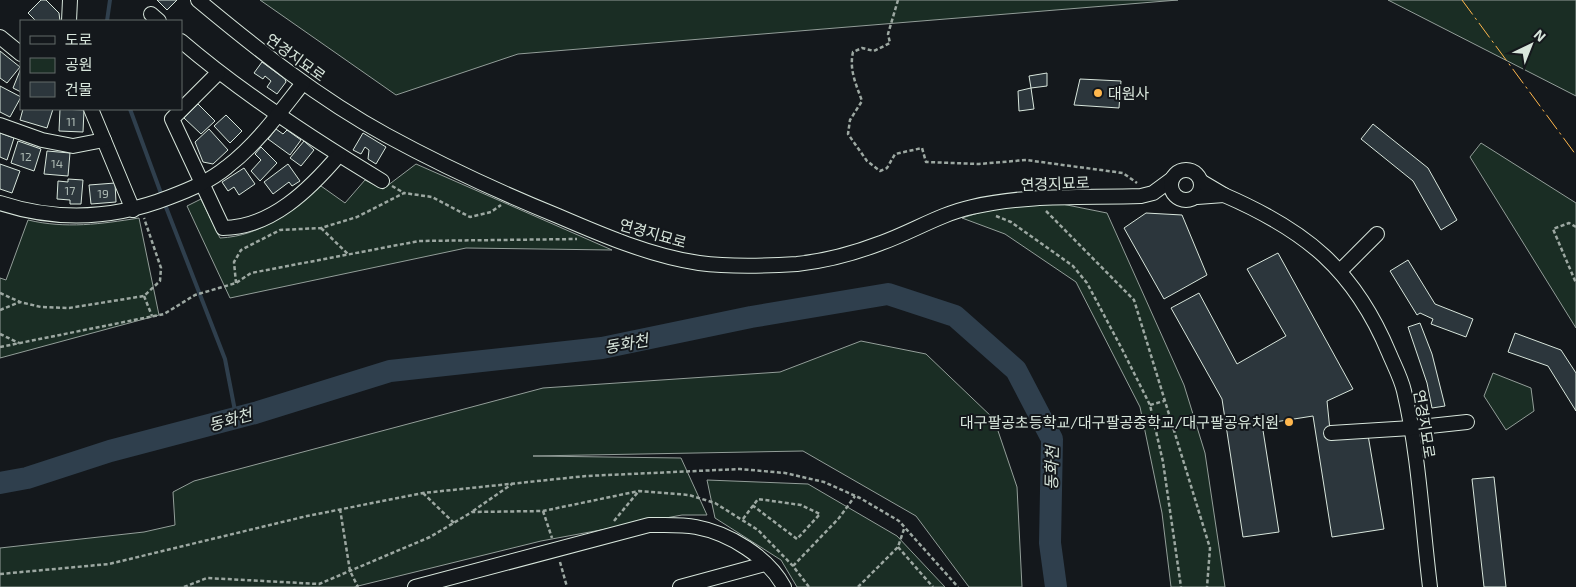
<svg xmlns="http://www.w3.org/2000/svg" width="1576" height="587" font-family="'Exo 2','Noto Sans KR',sans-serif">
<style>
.green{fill:#1a2d24;stroke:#939e99}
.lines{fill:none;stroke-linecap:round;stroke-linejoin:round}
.stream{stroke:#2f3f4d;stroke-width:4}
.river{stroke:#2f3f4d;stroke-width:22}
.building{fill:#2c363c;stroke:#d8e6dc}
.minor-casing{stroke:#d8e6dc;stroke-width:16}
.path{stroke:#9da8a2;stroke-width:2.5;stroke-dasharray:4 2.5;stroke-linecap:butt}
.minor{stroke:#14181c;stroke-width:14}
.power{stroke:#ffb74d;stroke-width:1;stroke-dasharray:18 4 2.5 4;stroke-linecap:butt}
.poi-dot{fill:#ffb74d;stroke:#14181c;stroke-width:2}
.labels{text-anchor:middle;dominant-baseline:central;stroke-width:4;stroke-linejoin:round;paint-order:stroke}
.number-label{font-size:12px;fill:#adbab4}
.street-label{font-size:15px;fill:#d8e6dc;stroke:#14181c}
.poi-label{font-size:15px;fill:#d8e6dc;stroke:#14181c;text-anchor:start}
.water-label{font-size:16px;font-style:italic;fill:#d8e6dc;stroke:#14181c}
</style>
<rect width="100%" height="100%" fill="#14181c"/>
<g class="green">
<path d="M260 0H1178L518 54 396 95Z"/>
<path d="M1388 0H1576V96Z"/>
<path d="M1481 143 1576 203V328L1470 157Z"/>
<path d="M416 164 612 250 466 248 230 298 187 206 201 199 220 238C262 236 290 211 321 186L345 203 365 180 383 189Z"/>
<path d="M1052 202 1107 213 1184 385 1205 453 1225 587H1171L1162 513 1140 407 1076 282 1005 234 962 218 1001 206Z"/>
<path d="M139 218 159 315 0 358V278L6 280 28 220C66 229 101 224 139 218Z"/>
<path d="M861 341 926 354 994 419 1017 487 1022 587H969L916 516 803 451 533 456 681 458 707 515H682L541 541 354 587H0V548L144 532 175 525 173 492 194 481 543 388 780 372Z"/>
<path d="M1493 373 1531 388 1534 411 1506 430 1484 396Z"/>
<path d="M707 480 808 484 897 536 945 587H797L781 560 715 518Z"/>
</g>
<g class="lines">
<g class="stream">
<path d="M107 21 110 0"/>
<path d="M130 109 162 196"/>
<path d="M164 202 225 359 236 416"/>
</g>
<path class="river" d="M0 483 27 478 110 451 255 413 390 371 602 348 751 317 888 294 955 316 1016 370 1052 439 1050 543 1056 587"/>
</g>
<g class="building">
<path d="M41 0H46L59 13 60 21H36L28 13Z"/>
<path d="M157 0H177L167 10Z"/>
<path d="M0 51 20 67 7 83 0 78Z"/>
<path d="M262 62 285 79 286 82 277 94 267 87 271 81 265 76 263 79 254 73Z"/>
<path d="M21 68V92L13 88Z"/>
<path d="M1047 73V86L1031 88 1029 76Z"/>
<path d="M1080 79 1121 81 1119 108 1074 105Z"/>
<path d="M0 86 21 97 10 117 0 112Z"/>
<path d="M1031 88 1034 109 1019 111 1018 91Z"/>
<path d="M198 104 215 121 201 134 184 118Z"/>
<path d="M23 109H53L47 128 20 120Z"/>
<path d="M60 109 84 110 83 132 59 131Z"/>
<path d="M226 115 242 131 230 143 214 126Z"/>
<path d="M1373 124 1428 168 1457 220 1441 230 1413 181 1361 139Z"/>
<path d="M209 129 228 150 213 164 203 162 195 142Z"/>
<path d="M276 129 283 134 287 130 301 140 290 155 268 139Z"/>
<path d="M0 133 14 138 7 160 0 157Z"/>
<path d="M363 133 386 147 376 164 368 159 369 150 365 147 361 154 353 150Z"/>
<path d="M18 141 41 149 34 171 11 163Z"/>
<path d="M304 141 314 150 301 166 290 158Z"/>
<path d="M261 147 277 163 260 181 251 171 261 160 255 154Z"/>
<path d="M47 151 70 153 68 176 44 174Z"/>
<path d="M0 164 20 171 12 193 0 189Z"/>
<path d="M288 164 300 181 292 186 289 182 273 194 264 182Z"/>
<path d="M244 168 255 184 239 195 234 187 228 191 222 182Z"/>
<path d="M68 179 83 180 81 204H70V200L57 199 58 181 68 182Z"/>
<path d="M115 183 116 202 91 204 89 185Z"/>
<path d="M1146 213 1182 215 1207 275 1164 299 1124 228Z"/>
<path d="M1278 253 1353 389 1327 401 1331 440 1368 435 1384 529 1332 537 1313 416 1262 424 1279 532 1243 537 1222 399 1171 308 1199 293 1237 364 1286 336 1247 269Z"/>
<path d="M1408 260 1435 304 1473 319 1466 337 1431 324 1433 319 1420 313 1417 315 1390 271Z"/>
<path d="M1420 323 1432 354 1445 406 1432 408 1427 383 1408 327Z"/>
<path d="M1515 333 1561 350 1576 373V411L1548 366 1508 352Z"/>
<path d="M1494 477 1506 587H1484L1472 479Z"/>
</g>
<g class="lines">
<defs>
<g id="minor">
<path d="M198 0C257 49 318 98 386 135 441 165 499 192 558 216 602 235 651 256 699 263 730 267 765 266 797 264 825 261 855 253 881 243 912 232 940 214 972 207 1027 194 1085 198 1141 196L1153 193 1172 179"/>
<path d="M151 14 159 21"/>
<path d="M69 21 70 0"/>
<path d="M0 37 21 54"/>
<path d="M181 41C243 94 312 139 382 181"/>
<path d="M218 73 172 119 223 228C271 228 310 189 339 155"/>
<path d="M91 109 133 210"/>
<path d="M0 125 42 140 73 146 104 140"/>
<circle cx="1186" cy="185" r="15"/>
<path d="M1224 195C1305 230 1354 269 1389 353 1394 365 1401 378 1404 391 1419 455 1422 522 1430 587"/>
<path d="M1197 197 1224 195 1202 182"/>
<path d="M0 203C58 222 114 219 170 197 191 189 210 181 227 167 257 144 280 112 303 83"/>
<path d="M1340 271 1377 234"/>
<path d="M1331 433 1411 428 1467 422"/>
<path d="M415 587 649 525C665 525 681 524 696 527 729 533 768 557 784 587"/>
<path d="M680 587 765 564"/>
</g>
</defs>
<use href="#minor" class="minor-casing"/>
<g class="path">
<path d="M898 0 888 34 890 43 874 51 862 48 853 52C849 70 856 84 862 101L850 120 848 134 867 161 880 171 887 168 895 154 922 148 926 162 979 164 1026 160 1123 173 1137 183"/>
<path d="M392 186 404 193"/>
<path d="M1046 211 1134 300 1210 548 1207 587"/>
<path d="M996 216 1011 222 1073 266 1087 283 1123 351 1150 405 1163 462 1181 587"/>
<path d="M1576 227 1569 223 1553 229 1576 283"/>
<path d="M321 228 348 254"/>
<path d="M236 283 234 262 241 250 280 230 321 228 357 217 404 193 432 197 470 217 491 212 501 205"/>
<path d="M0 293 20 302 41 307 69 308 144 296 160 281 161 268 144 218"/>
<path d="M144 296 152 316"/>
<path d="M0 310 20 302"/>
<path d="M0 334 19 343"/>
<path d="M0 347 164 314 195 295 236 283 251 273 419 241 577 239"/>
<path d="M1150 405 1164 401"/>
<path d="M423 493 454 523"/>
<path d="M340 509 350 571 358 587"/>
<path d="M473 511 512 484"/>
<path d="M543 511 552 538"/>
<path d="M743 519 758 499 801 505 820 514 797 539 752 505"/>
<path d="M614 521 638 492"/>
<path d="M898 547 933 587"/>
<path d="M560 562 567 587"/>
<path d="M793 566 839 518 855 496"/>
<path d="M0 574 109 564 307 516 423 493 586 476 740 469 785 473 824 482 860 498 899 521 958 587"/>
<path d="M184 587 207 578 319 584 430 537 472 512 543 511 639 491 689 495 715 503 758 530 793 566 809 587"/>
<path d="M858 587 898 547 904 529"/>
</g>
<use href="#minor" class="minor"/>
<path class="power" d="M1462 0 1576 155"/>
</g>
<g class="poi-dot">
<circle cx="1098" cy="93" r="5"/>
<circle cx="1289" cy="422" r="5"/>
</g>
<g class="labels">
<g class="number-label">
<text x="71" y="121">11</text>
<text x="26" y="156">12</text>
<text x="57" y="163">14</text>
<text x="70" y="190">17</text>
<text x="103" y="193">19</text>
</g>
<g class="street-label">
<text transform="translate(296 57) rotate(36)">연경지묘로</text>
<text transform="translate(1055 183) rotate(-2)">연경지묘로</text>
<text transform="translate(653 233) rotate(16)">연경지묘로</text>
<text transform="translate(1425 424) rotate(81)">연경지묘로</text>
</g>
<g class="poi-label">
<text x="1108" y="93">대원사</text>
<text x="1279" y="422" text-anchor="end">대구팔공초등학교/대구팔공중학교/대구팔공유치원</text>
</g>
<g class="water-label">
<text transform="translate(626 343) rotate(-10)">동화천</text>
<text transform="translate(230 419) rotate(-15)">동화천</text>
<text transform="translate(1051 468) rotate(-89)">동화천</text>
</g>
</g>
<rect x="20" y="20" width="162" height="90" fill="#14181c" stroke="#626a69"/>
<rect x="30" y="36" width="25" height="8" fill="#14181c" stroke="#626a69"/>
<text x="65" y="45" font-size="15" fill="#d8e6dc">도로</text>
<rect x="30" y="58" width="25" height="15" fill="#1a2d24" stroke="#626a69"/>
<text x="65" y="70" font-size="15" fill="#d8e6dc">공원</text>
<rect x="30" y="82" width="25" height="15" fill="#2c363c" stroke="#626a69"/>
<text x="65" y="95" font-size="15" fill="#d8e6dc">건물</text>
<g transform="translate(1531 45) rotate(43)" stroke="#14181c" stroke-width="4" paint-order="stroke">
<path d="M0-4L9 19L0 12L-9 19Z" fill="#d8e6dc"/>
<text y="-8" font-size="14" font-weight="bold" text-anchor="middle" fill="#d8e6dc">N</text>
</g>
</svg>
